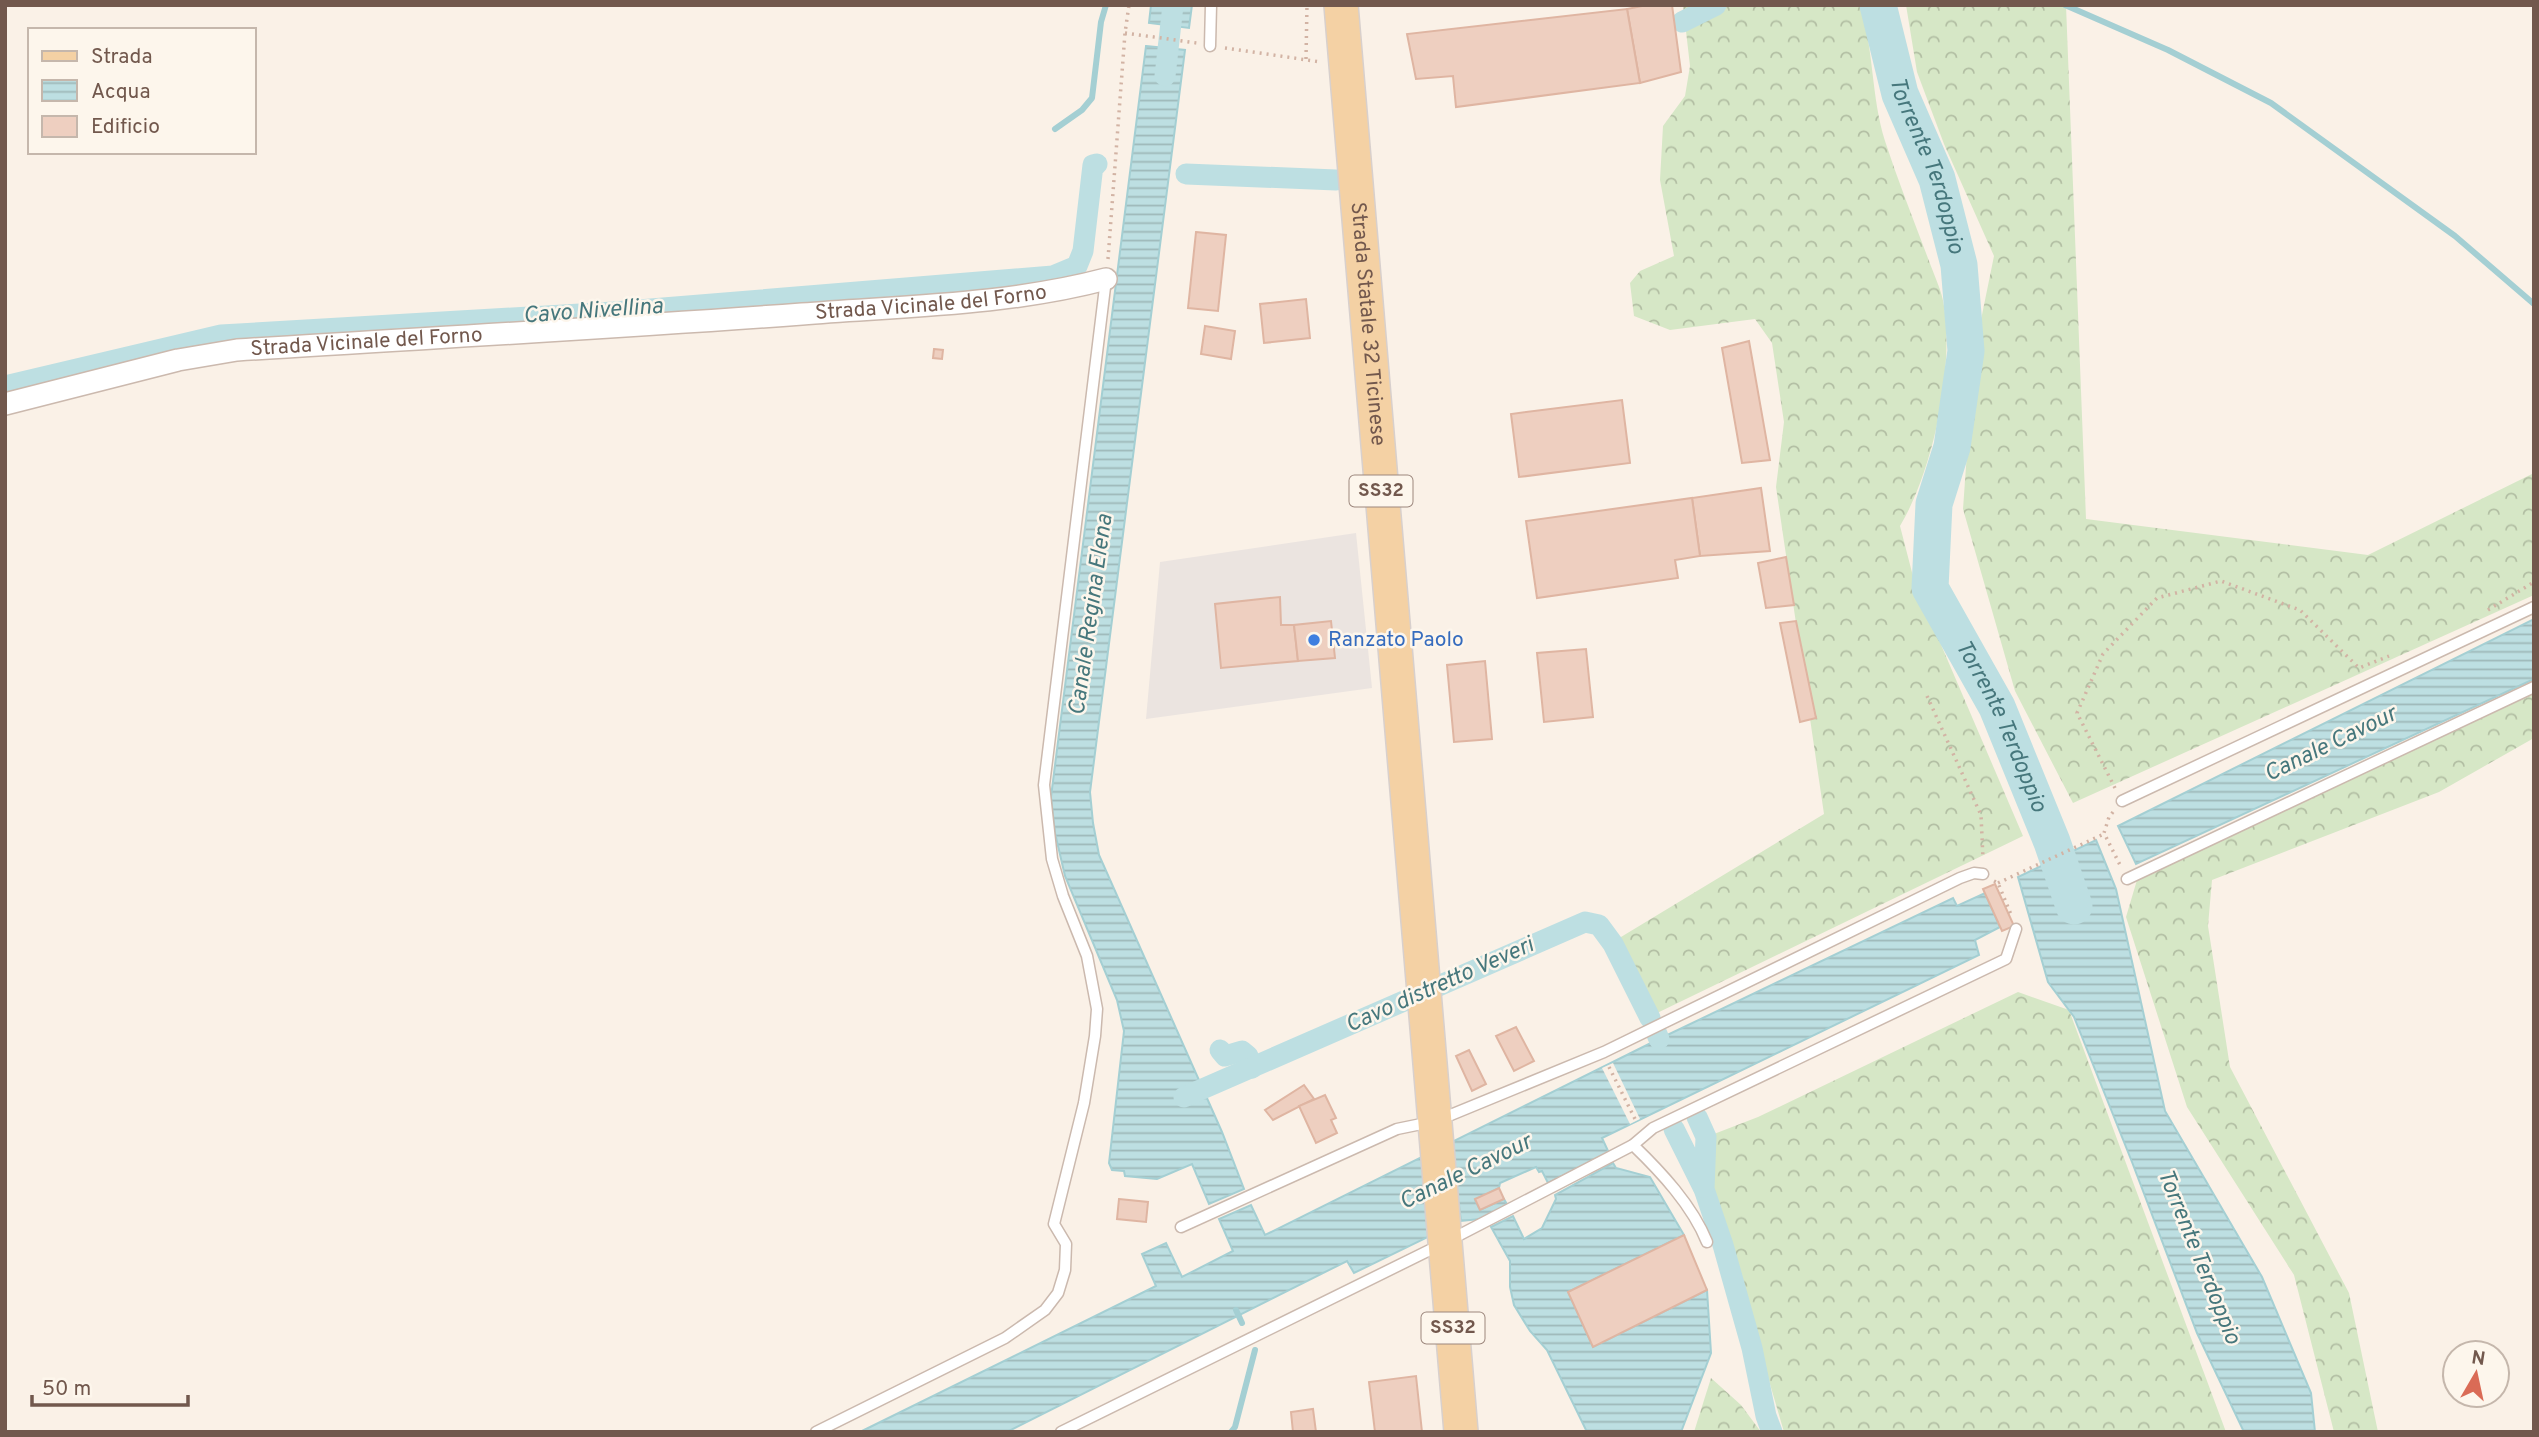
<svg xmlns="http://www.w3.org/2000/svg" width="2539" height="1437" font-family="Overpass,sans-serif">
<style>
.industrial{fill:#ebe4e0}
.forest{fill:url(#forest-crowns)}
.water{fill:url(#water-rules);stroke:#a4cfd3;stroke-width:2}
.pier{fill:#faf1e7}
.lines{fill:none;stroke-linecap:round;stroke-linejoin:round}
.stream{stroke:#a4cfd3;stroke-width:6}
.canal{stroke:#bddfe2;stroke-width:21}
.river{stroke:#bddfe2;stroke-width:37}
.building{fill:#eecfc0;stroke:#dfb5a2;stroke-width:2}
.lane-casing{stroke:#cbb9ae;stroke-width:13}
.street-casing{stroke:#cbb9ae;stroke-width:24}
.primary-casing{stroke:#d8d0cd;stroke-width:36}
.path{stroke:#d2b3a4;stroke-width:3.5;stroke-dasharray:2 5;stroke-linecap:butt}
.lane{stroke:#fff;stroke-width:10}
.street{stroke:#fff;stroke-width:21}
.primary{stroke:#f4d1a4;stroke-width:33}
.shop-dot{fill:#3f7fe0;stroke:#fdf6ec;stroke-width:2.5}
.labels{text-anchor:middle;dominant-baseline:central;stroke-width:5;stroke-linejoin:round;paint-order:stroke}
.shield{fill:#fdf6ec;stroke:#9c877d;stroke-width:2}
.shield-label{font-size:19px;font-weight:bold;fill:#72584d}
.street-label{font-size:21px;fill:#72584d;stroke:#fdf6ec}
.shop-label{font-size:21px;fill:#366cbe;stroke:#fdf6ec;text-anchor:start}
.water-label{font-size:23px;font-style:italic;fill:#46777c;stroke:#fdf6ec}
</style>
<defs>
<pattern id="forest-crowns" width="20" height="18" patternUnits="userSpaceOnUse" patternTransform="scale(1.75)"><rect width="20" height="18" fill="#d6e7c6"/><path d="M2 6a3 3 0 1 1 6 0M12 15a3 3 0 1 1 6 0" fill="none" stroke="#b2bea3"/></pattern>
<pattern id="water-rules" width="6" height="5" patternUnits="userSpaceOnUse" patternTransform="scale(1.75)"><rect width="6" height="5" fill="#bddfe2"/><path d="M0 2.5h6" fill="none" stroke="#9eb8b9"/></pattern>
</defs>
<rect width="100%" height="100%" fill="#faf1e7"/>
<path class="industrial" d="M1356 533 1372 688 1146 719 1160 562Z"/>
<g class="forest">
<path d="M1683 5H1860C1874 49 1871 96 1885 141 1898 181 1914 221 1929 261 1934 275 1942 291 1944 306 1954 370 1933 471 1900 526L1915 584 2023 836 1655 1014 1616 940 1824 814 1776 487 1784 422 1772 343 1755 319 1670 330 1634 316 1630 283 1640 271 1674 256 1660 180 1663 126 1685 96 1690 66Z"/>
<path d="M1906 5H2066L2086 519 2368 555 2534 473V595L2073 803 2015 691 1963 509 1974 354 1994 256 1944 144 1917 72Z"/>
<path d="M2534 691V738L2439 792 2212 880 2208 926 2230 1067 2349 1293 2378 1432H2334L2294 1275 2187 1107 2126 917 2137 880Z"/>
<path d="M2018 992 2069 1010 2226 1432H1784L1712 1186 1714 1134 1758 1117Z"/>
<path d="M1711 1378 1741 1405 1761 1432H1694Z"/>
</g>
<g class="water">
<path d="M1151 5H1192L1189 28 1149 23Z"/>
<path d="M1146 46 1185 50 1090 792 1093 823 1099 855 1222 1132 1244 1189 1209 1204 1192 1164 1157 1179 1125 1176 1124 1171 1112 1170 1109 1163 1124 1031 1117 1000 1065 876 1055 833 1051 797Z"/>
<path d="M2534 619V679L2136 864 2118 826Z"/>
<path d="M2096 840 2116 889 2165 1111 2262 1277 2311 1393 2315 1432H2244L2197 1333 2132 1162 2074 1017 2048 982 2018 877Z"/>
<path d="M1985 893 2000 927 1975 940 1979 955 1602 1138 1609 1153 1548 1183 1542 1171 1539 1172 1536 1167 1500 1183 1499 1188 1475 1200 1480 1210 1504 1199 1508 1206 1480 1219 1461 1221 1459 1205 1429 1218 1430 1236 1354 1273 1347 1261 1007 1432H860L1156 1286 1142 1254 1166 1243 1182 1277 1233 1251 1219 1219 1251 1205 1265 1235 1659 1039 1953 898 1957 906Z"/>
<path d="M1613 1163 1616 1168 1650 1177 1684 1235 1568 1292 1593 1347 1707 1290 1711 1353 1681 1432H1587L1547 1350 1530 1331 1514 1305 1510 1287V1261L1491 1227 1513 1216 1524 1239 1542 1228 1556 1199 1555 1195Z"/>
</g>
<path class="pier" d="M1613 1063 1640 1119 1630 1124 1602 1068Z"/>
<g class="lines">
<g class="stream">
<path d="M2065 5 2168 50 2271 103 2455 236 2534 304"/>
<path d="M1055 129 1082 110 1092 98 1101 22 1106 5"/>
<path d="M1236 1310 1242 1323"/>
<path d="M1231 1432 1235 1427 1255 1350"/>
</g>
<g class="canal">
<path d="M1682 22 1716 5"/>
<path d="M1165 76 1173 5"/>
<path d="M1186 174 1336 180"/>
<path d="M5 386 221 335 614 312 1053 276 1077 266 1083 251 1093 165 1097 164"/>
<path d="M1656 1032 1659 1039"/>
<path d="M1220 1050 1225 1056 1242 1051 1248 1056 1252 1068"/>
<path d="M1184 1097 1585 922 1599 925 1613 944 1650 1018"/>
<path d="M1697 1117 1706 1137 1704 1189 1723 1245 1752 1348 1766 1416 1772 1432"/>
<path d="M1674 1129 1703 1187"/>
</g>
<path class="river" id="s1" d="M1878 5 1900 94 1937 179 1959 265 1966 351 1952 447 1934 504 1930 588 1997 707 2052 842 2074 906"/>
</g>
<g class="building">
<path d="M1647 5H1672L1681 72 1640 83 1627 9Z"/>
<path d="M1627 9 1640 83 1456 107 1453 76 1416 79 1407 34Z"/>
<path d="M1196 232 1226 235 1218 311 1188 308Z"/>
<path d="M1306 299 1310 338 1264 343 1260 304Z"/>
<path d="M1205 326 1235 331 1231 359 1201 354Z"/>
<path d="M1749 341 1770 460 1742 463 1722 348Z"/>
<path d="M934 349 943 350 942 359 933 358Z"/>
<path d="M1622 400 1630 463 1519 477 1511 414Z"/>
<path d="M1761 488 1770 551 1700 556 1692 498Z"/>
<path d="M1692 498 1700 556 1675 560 1678 578 1537 598 1526 521Z"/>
<path d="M1786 557 1794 605 1766 608 1758 563Z"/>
<path d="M1280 597 1281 625H1294L1298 661 1221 668 1215 604Z"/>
<path d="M1331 621 1335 658 1298 661 1294 625Z"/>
<path d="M1796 621 1816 718 1800 722 1780 623Z"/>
<path d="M1586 649 1593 717 1544 722 1537 653Z"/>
<path d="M1485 661 1492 739 1454 742 1447 665Z"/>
<path d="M1995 884 2014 926 2002 931 1983 889Z"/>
<path d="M1516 1027 1534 1061 1514 1071 1496 1036Z"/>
<path d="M1469 1050 1486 1084 1472 1091 1456 1056Z"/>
<path d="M1304 1085 1314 1099 1273 1120 1265 1110Z"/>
<path d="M1325 1095 1336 1118 1331 1120 1337 1133 1316 1143 1299 1106Z"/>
<path d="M1499 1188 1504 1199 1480 1210 1475 1199Z"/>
<path d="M1119 1199 1148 1202 1146 1222 1117 1219Z"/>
<path d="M1684 1235 1707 1290 1593 1347 1568 1292Z"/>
<path d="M1416 1376 1422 1432H1375L1369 1382Z"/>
<path d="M1313 1409 1316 1432H1293L1291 1412Z"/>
</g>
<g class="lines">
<defs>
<g id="lane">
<path d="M1210 46 1211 5"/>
<path d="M2122 801 2534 607"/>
<path d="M2127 879 2534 687"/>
<path d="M1633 1145C1661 1172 1692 1205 1707 1242"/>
<path d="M1181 1227 1397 1129 1436 1121 1604 1052 1960 878 1974 873 1983 874"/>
<path d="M816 1432 1005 1338 1045 1310 1058 1293 1065 1270 1066 1244 1054 1224 1084 1103 1095 1036 1097 1009 1087 956 1063 896 1052 859 1044 785 1106 279"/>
<path d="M1061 1432 1446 1242 1633 1145 1653 1128 2006 959 2016 929"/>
</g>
<g id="street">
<path id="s2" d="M5 404 178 360 237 350C426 338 614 328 802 314 903 306 1008 305 1106 279"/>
</g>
<g id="primary">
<path id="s3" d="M1341 5 1461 1432"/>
</g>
</defs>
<use href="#lane" class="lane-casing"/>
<use href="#street" class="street-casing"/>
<use href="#primary" class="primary-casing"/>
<g class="path">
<path d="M1125 33 1197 43"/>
<path d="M1225 48 1321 62"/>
<path d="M1306 59 1307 5"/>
<path d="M1108 259 1125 33 1129 5"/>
<path d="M2488 610 2534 582"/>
<path d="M1927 696 1981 815 1983 858"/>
<path d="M2115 788 2077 713 2103 654 2157 598 2221 581 2300 610 2359 668 2389 656"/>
<path d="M2113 812 2109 817 2104 833 2120 865"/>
<path d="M1994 881 1998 883 2012 917"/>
<path d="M1998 883 2104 834"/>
<path d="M1609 1067 1637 1123"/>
</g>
<use href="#lane" class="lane"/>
<use href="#street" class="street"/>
<use href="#primary" class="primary"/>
</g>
<circle class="shop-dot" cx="1314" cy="640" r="7"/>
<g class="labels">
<g class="shield">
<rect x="1349.5" y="475.5" width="63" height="31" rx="5"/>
<rect x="1421.5" y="1312.5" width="63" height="31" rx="5"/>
</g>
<g class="shield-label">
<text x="1381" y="491">SS32</text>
<text x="1453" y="1328">SS32</text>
</g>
<g class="street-label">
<text stroke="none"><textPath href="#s2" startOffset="934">Strada Vicinale del Forno</textPath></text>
<text stroke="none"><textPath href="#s3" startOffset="320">Strada Statale 32 Ticinese</textPath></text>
<text stroke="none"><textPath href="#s2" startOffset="368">Strada Vicinale del Forno</textPath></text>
</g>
<g class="shop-label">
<text x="1328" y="640">Ranzato Paolo</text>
</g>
<g class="water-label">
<text stroke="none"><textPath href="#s1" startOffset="168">Torrente Terdoppio</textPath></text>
<text transform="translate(593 312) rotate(-4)">Cavo Nivellina</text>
<text transform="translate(1092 615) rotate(-82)">Canale Regina Elena</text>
<text stroke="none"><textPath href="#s1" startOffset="756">Torrente Terdoppio</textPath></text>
<text transform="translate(2331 745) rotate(-26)">Canale Cavour</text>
<text transform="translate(1440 986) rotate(-24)">Cavo distretto Veveri</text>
<text transform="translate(1466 1173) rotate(-26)">Canale Cavour</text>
<text transform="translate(2198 1257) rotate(68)">Torrente Terdoppio</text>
</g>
</g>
<rect width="2539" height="1437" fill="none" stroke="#72584d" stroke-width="14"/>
<rect x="28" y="28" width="228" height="126" fill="#fdf6ec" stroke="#c5b7ac" stroke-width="2"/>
<rect x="42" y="51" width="35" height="10" fill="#f4d1a4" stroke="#c5b7ac" stroke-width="2"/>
<text x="91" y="63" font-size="21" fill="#72584d">Strada</text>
<rect x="42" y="80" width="35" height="21" fill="url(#water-rules)" stroke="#c5b7ac" stroke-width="2"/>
<text x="91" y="98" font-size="21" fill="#72584d">Acqua</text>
<rect x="42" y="116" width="35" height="21" fill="#eecfc0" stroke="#c5b7ac" stroke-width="2"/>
<text x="91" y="133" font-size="21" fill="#72584d">Edificio</text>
<g transform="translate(2476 1374) rotate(9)"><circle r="33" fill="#fdf6ec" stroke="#c5b7ac" stroke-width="2"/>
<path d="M0-5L12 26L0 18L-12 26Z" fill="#da6b56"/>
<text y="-10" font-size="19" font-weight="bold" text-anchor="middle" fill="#72584d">N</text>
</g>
<path d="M32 1395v10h156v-10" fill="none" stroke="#72584d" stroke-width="3.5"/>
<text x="42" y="1395" font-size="21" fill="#72584d" stroke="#fdf6ec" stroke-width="5" paint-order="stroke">50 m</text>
</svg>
